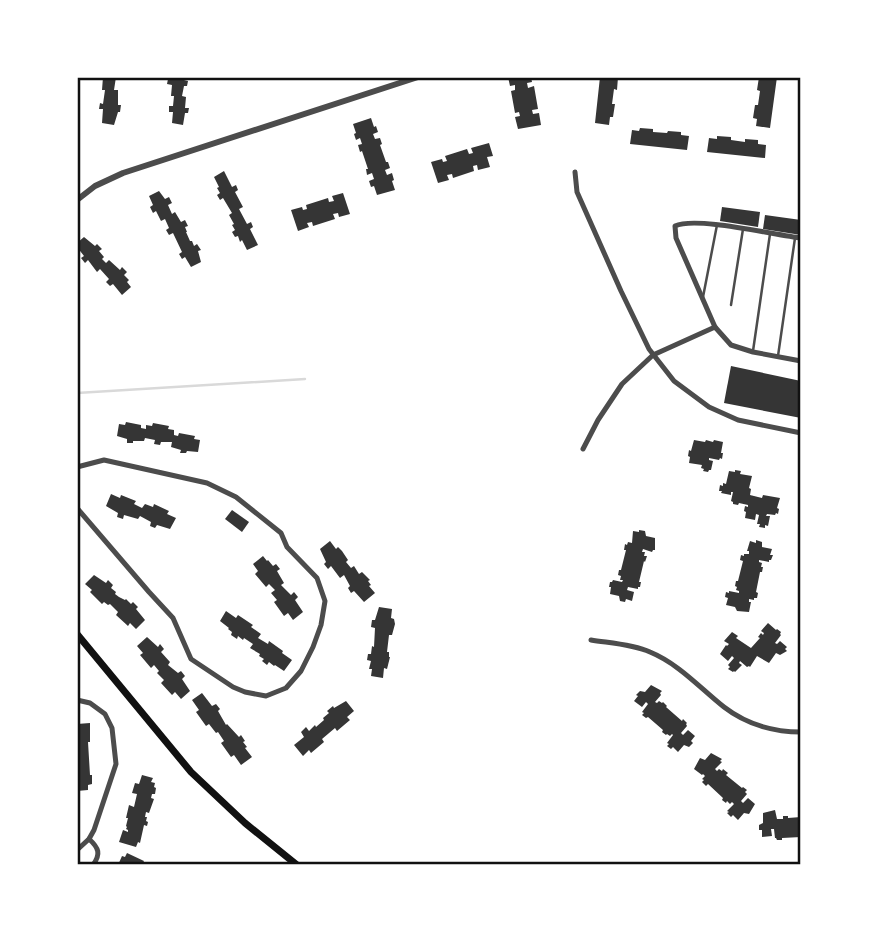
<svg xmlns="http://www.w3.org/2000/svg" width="878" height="942" font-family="Roboto,sans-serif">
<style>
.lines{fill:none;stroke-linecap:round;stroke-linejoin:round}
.stream{stroke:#d9d9d9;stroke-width:2.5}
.building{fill:#353535}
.service{stroke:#4c4c4c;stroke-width:2.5}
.minor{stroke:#4c4c4c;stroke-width:5}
.tertiary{stroke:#4c4c4c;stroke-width:6}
.secondary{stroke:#111;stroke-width:7}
.neatline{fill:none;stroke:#111;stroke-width:2.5}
</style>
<rect width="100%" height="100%" fill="#fff"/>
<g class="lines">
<path class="stream" d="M77 393 305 379"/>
</g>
<g class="building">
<path d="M103 77H116L114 90H118V105H121L120 112H118L114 125 102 123 103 109H99L100 103 103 104 105 90H102Z"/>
<path d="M171 77H184V80L188 81 187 86H184L182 96 186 97 185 108H189L188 113H185L183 125 172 123 173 112H169V106H173L174 96H171L172 85 167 84 168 79H171Z"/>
<path d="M508 77H531L532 82 527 83 528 88 534 86 538 109 532 110 533 114 539 113 541 125 518 129 515 117 520 116 519 112 515 113 511 91 515 90V85L510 86Z"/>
<path d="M600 77H618L617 90 614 89 612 104H615L613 117H610L609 125 595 123Z"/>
<path d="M759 77H777L770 128 756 126 757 119 753 118 755 105H758L760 91 757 90Z"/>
<path d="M371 118 374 127 376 126 378 132 373 134 375 139 380 138 382 144 380 145 386 162H388L390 168 385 170 387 175 392 173 394 180 392 181 395 190 377 195 374 186 371 187 369 181 374 179 372 173 367 175 366 169H368L362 151 360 152 358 145 362 144 360 138 356 140 354 134 356 133 353 124Z"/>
<path d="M640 128 653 129V132L667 133 668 131 681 132V135L689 136 687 150 630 144 632 130 639 131Z"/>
<path d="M717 136 731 137V140L745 142V139L758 140V144L766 145 765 158 707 152 709 138 717 139Z"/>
<path d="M489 143 493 156 487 157 490 167 478 170 477 165 473 166 474 171 453 178 452 174 447 175 449 180 438 183 431 162 442 159 443 162 447 161 445 156 467 149 469 154 473 153 471 148Z"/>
<path d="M224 171 232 187 236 185 238 190 235 192 243 207 239 209 247 224 251 222 253 227 250 229 258 245 247 250 242 240 240 242 238 236 235 237 232 232 235 230 232 225 234 224 229 215 232 213 223 198 220 200 217 195 220 193 217 188 219 187 214 177Z"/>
<path d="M159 191 165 199 169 197 172 203 168 205 172 214 175 212 181 222 185 220 188 226 185 227 187 232H186L190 241H192L194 246 197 244 201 250 198 251 201 262 191 267 185 257 182 259 179 254 182 252 173 233 169 235 166 230 169 228 165 219 161 221 156 211 153 213 150 207 153 205 149 196Z"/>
<path d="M343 193 350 214 339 217 338 213 333 214 335 219 313 226 312 222 307 223 309 227 298 231 291 210 302 207 303 210 307 209 306 205 328 198 329 202 334 201 332 196Z"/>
<path d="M722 207 760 212 758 227 720 221Z"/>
<path d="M765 215 801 220V235L763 229Z"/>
<path d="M84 237 95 246 97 244 102 249 99 251 104 257 102 259 106 263 109 260 120 270 122 267 127 272 124 275 129 280 127 282 131 287 122 295 113 284 110 286 106 282 109 279 100 269 97 272 88 260 85 263 81 258 84 256 77 247V243Z"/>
<path d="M731 366 801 381V418L724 403Z"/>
<path d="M126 422 141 425V428L146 429V425L152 426 153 423 169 426 168 429 174 430V435L178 436 179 433 195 436 194 439 200 440 198 452 187 451 186 453H180L181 450 171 447 172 442H161L160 445 154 444 155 440 145 438 144 441H133V443H127V439L117 436 119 424 125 425Z"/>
<path d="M694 440 705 442 706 440 713 442 714 440 723 442 721 453H723L722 459 720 458 719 460 709 458V460L713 461 711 470H709L708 472 703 471 704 469 701 468 702 465 689 463 690 457 688 456 689 450 691 451Z"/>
<path d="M735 470 741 471 740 474 752 476 749 488 751 489 750 495 762 498 763 495 780 498 777 508 779 509 778 514 776 513 775 515 767 514 766 516H770L768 526 765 525V528L759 527 760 524H757L759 515 756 514 755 520 745 518 746 512 744 511 745 506 748 507V505L739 503 738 505 733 504V502L731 501 733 492H731V495L721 493 722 491H719L720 485 723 486V483L726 484 729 471 735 472Z"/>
<path d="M111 494 120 498 121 495 136 501 134 504 142 508 145 504 153 507 154 504 169 511 167 514 176 518 170 529 157 525 155 528 150 526 151 522 140 516 138 519 124 515 123 519 117 517 118 513 106 506Z"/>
<path d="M232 510 249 522 242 532 225 519Z"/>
<path d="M639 530 645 531 646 536 655 538V550H653L652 552 643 549 642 552H645L644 556H647L645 562 644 561 639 582H641L640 587H638V589L628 587 627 590 634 592 632 601 626 599 625 602 620 601 619 596 610 594 611 587H609L610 582H612L613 580 622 582 623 580H620L621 576 618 575 619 570H621L626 550H624L625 544 627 545 628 542 632 543 633 531 639 532Z"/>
<path d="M756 540 762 542V547L772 549 770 555H773L771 560H769V562L759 560V562L762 563 761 567H763L762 572H760L756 592 758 593 757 598H754V600L749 599V602H751L749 612 737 611 735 607 726 605 728 598 725 597 726 592 729 593V591L739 593V591L736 590 737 587 735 586 736 581H738L743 561 740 560 741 555 744 556V554H749V551H747L750 541 756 543Z"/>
<path d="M330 541 336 549 338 547 342 551 348 560 346 562 351 568 354 566 359 574 362 572 370 580 368 581 371 585 369 586 375 593 364 602 354 591 351 593 348 588 350 586 344 575 340 578 331 566 328 569 324 564 326 562 320 549Z"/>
<path d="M263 556 267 561 268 560 273 566 276 564 280 569 277 571 284 583 281 585 291 595 294 592 298 597 295 600 303 612 293 620 288 613 284 616 274 602 277 600 271 593 275 590 269 584 266 587 255 574 258 571 253 564Z"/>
<path d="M94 575 106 583 108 580 113 585 111 588 116 592 115 594 119 597 125 600 126 599 131 604 133 602 138 607 136 609 145 620 136 629 130 623 128 626 116 615 118 612 110 604 108 605 104 602 102 604 90 592 92 590 85 584Z"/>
<path d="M379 607 392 609 391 618 394 619 395 624 392 635H389L387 652H389V657H390L387 669 384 668 383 678 371 676 372 669H369L371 661 367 660 368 654H371L372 646 374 647 375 628 371 627 372 620H375Z"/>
<path d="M226 611 236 618 238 615 253 625 251 627 261 634 258 638 268 644 269 641 283 651 282 653 292 660 284 671 275 665 274 666 269 662 267 665 262 661 264 659 259 656 260 654 250 648 253 644 244 638 243 640 238 636 237 639 231 635 232 632 228 629 229 628 220 621Z"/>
<path d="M768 623 776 630 777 629 781 632 780 634 781 635 775 643 777 644 780 641 787 647 785 649 787 651 780 655 776 653 769 663 757 656 750 667 749 666 747 667 740 661 739 663 742 665 735 672 734 671 733 672 728 669 730 667 728 665 734 658 732 656 728 661 720 654 726 645 727 646 729 644 724 641 732 632 738 636 736 638 751 648 760 638 758 637 761 633 763 635 764 633 761 631Z"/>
<path d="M147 637 158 647 160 644 164 649 161 652 170 662 168 665 178 673 181 671 185 676 182 679 190 691 181 699 175 692 172 695 161 683 164 680 157 673 159 671 154 665 151 668 140 655 143 653 137 646Z"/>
<path d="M651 685 662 691 660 693 661 695 655 702 657 703 659 701 662 703 663 702 667 706 666 707 682 721 683 719 687 723 686 724 687 726 681 733 683 735 688 730 695 736 691 741 693 743 689 747 684 745 678 752 673 747 671 749 667 746 669 744 667 743 673 735 672 734 670 736 667 734 666 735 662 732 663 730 648 717 646 718 642 715 644 713 642 712 648 704 646 702 642 707 634 701 638 696 636 695 640 691 645 692Z"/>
<path d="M202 693 212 706 216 704 220 709 218 711 226 725 227 724 239 737 241 735 245 741 243 742 247 747 245 748 252 757 241 765 234 755 231 757 221 743 224 741 218 732 216 733 209 724 206 726 196 712 199 710 192 700Z"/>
<path d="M346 701 354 711 347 717 350 720 337 731 335 728 322 739 324 742 311 753 309 750 303 756 294 745 304 737 301 732 306 727 309 731 315 725 316 727 324 720 323 718 329 713 327 711 333 706 334 708Z"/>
<path d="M90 723V742H88L90 775H92V784L88 785V790L77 791V724Z"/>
<path d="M711 753 722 759 720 761 722 762 715 769 717 771 719 769 722 771 723 769 728 773 726 775 742 788 743 787 747 790 745 792 747 794 741 801 743 803 748 798 755 804 749 814 744 813 738 820 733 815 731 817 727 813 729 812 727 811 734 804 732 802 730 804 727 801 726 803 722 800 723 798 708 784 706 786 702 782 704 780 702 779 705 776 703 774 702 775 694 769 700 758 705 760Z"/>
<path d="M142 775 153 778 151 782 155 783 154 787 156 788 155 794H152L151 798 154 799 149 813 146 812 145 817H147L146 821 148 822 147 826 144 825 140 843 138 842 136 847 119 842 123 830 128 832V830L126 829 127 827 126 826 128 818H126L129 805 134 807 137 794 132 793 135 783 139 784Z"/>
<path d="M775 810 777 819H783V816H788V818L801 817V837L782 838V840H777L776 838H775L774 829H771L772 836 762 837V830H759V825L763 823V813Z"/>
<path d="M127 853 144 861 142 865H118L122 856 125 857Z"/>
</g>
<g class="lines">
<g class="service">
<path d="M703 297 717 225"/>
<path d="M731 305 743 229"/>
<path d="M753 351 770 234"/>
<path d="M778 356 795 238"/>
</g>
<g class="minor">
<path d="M575 172 577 192 621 291 649 349 674 381 709 407 738 420 801 433"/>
<path d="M715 327 676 238 675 226C696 216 774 235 801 238"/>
<path d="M583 449 598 420 622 384 653 355 715 327 731 345 753 352 801 361"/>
<path d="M77 467 104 460 207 483 236 497 281 533 287 547 317 578 325 601 321 625 313 647 301 671 286 688 266 696 245 692 233 687 191 659 173 618 149 592 77 508"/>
<path d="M591 640C609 643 632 644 650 652 679 664 700 688 724 707 746 724 774 732 801 732"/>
<path d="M77 700 90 703 105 714 112 728 116 764 94 830 89 839 77 850"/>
<path d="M89 839C99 848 101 854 93 865"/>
</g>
<path class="tertiary" d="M77 200 95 186 123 173 418 77"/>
<path class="secondary" d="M77 634 191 772 245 823 297 865"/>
</g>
<rect width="878" height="942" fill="none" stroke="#ffffff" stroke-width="158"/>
<rect x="79" y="79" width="720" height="784" class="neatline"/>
</svg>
